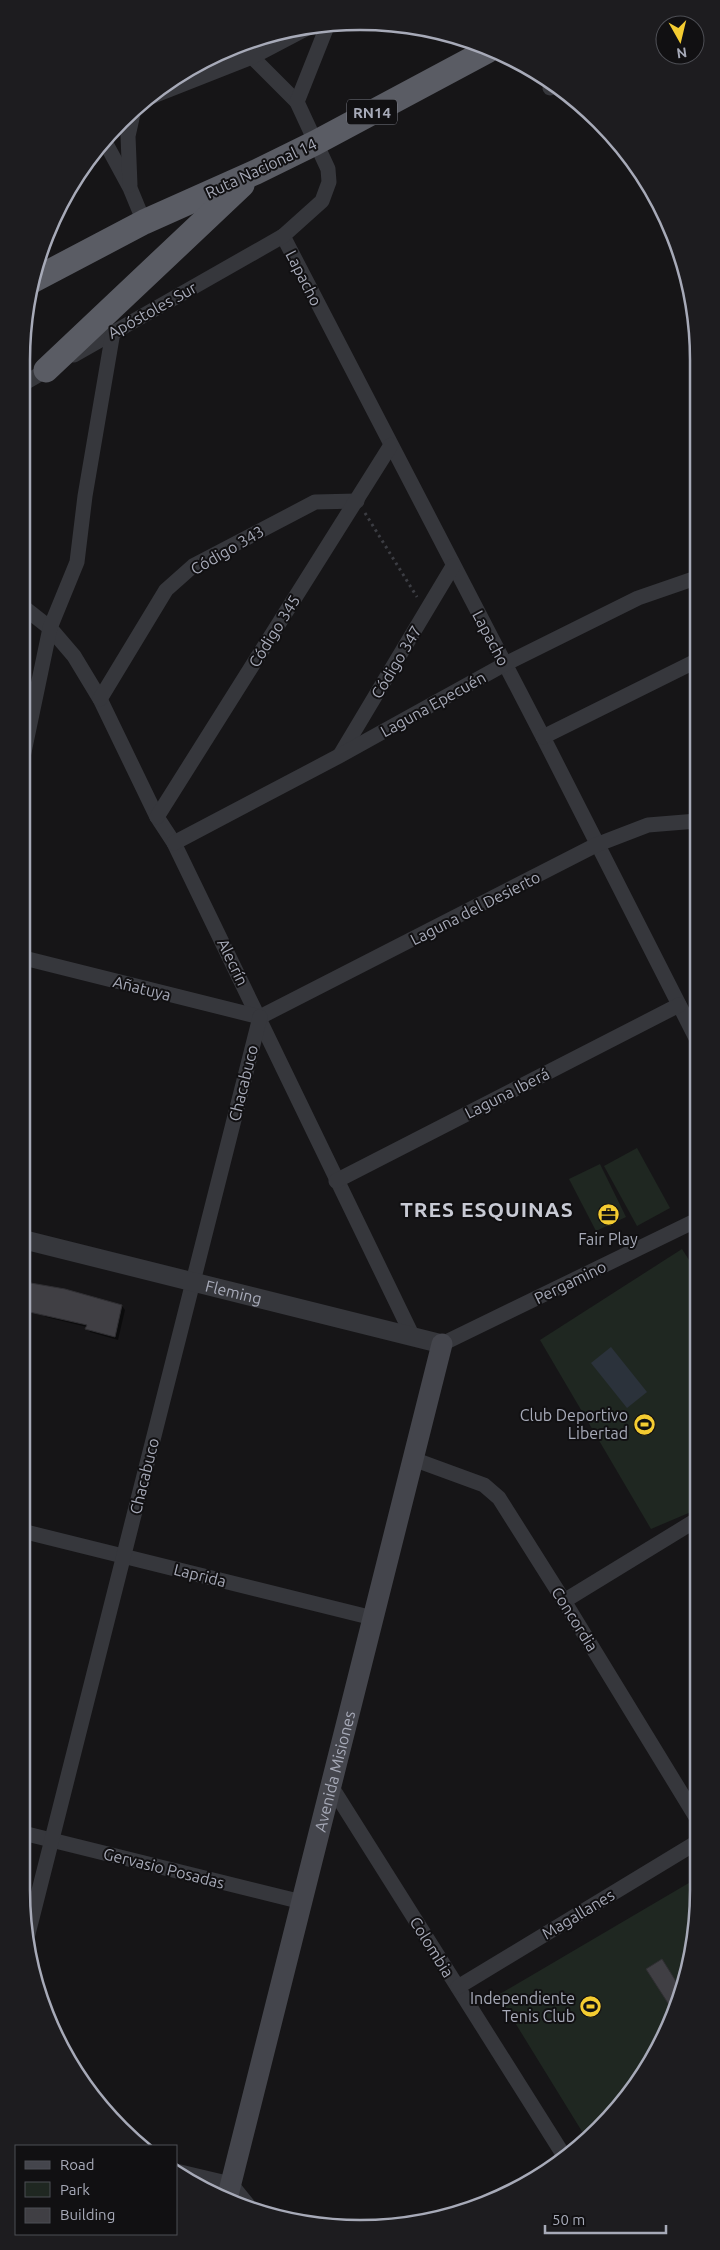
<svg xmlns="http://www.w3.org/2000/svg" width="720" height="2250" font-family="Ubuntu,sans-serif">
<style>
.green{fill:#1f2721}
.water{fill:#2b323b}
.shadow{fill:#0007}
.building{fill:#403f44;stroke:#302f33}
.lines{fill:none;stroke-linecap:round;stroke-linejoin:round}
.path{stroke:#3c3d43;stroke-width:3;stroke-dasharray:2.5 4;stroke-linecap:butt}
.minor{stroke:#36373c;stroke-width:15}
.tertiary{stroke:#36373c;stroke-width:19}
.secondary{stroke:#44454c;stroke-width:21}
.trunk{stroke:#5a5c64;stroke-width:25}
.labels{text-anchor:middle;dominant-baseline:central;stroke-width:4;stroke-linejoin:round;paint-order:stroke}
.shield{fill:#111012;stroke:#7a7c86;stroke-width:1}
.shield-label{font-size:15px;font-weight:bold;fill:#a7aab8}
.street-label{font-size:16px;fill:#a7aab8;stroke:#111012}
.poi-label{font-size:16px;fill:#a7aab8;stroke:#111012;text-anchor:end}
.district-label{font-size:21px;font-weight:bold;letter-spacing:1px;fill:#c8cad4;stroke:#111012}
.rim{fill:none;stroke:#a7aab8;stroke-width:2.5}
</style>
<rect width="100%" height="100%" fill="#161517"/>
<g class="green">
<path d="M637 1148 670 1208 637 1226 604 1166Z"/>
<path d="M600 1164 626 1217 596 1231 569 1179Z"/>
<path d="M682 1249 698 1274V1509L651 1529 540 1340Z"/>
<path d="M699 1877 692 1956 673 2019 642 2078 586 2138 498 1995Z"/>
</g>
<path class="water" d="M611 1347 647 1392 627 1408 591 1363Z"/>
<g class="shadow">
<path d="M24 992 28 995 24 1012Z"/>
<path d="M25 1279 30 1283 65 1290 122 1306 125 1310 118 1340 90 1332 87 1327 46 1317 25 1300Z"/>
<path d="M662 1961 680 1987 684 1985 675 2012Z"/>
</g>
<g class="building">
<path d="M25 1282 65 1289 122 1305 115 1337 85 1329 87 1325 25 1311Z"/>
<path d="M662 1959 682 1991 675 2014 646 1969Z"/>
</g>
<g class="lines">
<path class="path" d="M365 513 417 597"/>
<g class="minor">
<path d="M252 57 297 102"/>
<path d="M550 88 554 86"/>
<path d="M148 98 252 57 311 26"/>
<path d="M104 140 130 188 144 222"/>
<path d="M130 185 128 136 134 109"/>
<path d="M283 236 543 737 697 1040"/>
<path d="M74 355 283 236 322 201 329 182 328 169 297 102 328 24"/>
<path d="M21 385 54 366"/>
<path d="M22 606 50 628 74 656 100 699 157 817 174 843C255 1007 332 1173 413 1337"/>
<path d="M100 699 166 590 193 566 315 502 357 501"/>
<path d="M543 737 696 661"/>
<path d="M340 755 453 566"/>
<path d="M23 757 50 628 77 562 85 496 113 332"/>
<path d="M157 817 391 445"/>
<path d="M174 843 339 756 505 664 638 598 693 579 696 576"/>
<path d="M24 958 260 1017"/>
<path d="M260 1017 596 845 648 825 697 821"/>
<path d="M336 1181 679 1005"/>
<path d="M442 1344 697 1220"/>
<path d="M413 1459 484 1485 499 1498 564 1601 699 1822"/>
<path d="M26 1532 373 1618"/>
<path d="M564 1601 698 1519"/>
<path d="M331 1786 566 2159"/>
<path d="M27 1834 302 1902"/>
<path d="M28 1934 260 1017"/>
<path d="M458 1987 699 1841"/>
<path d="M176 2171 231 2184 248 2205"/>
</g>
<path class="tertiary" id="s1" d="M25 1240 442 1344"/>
<path class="secondary" id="s2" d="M227 2199 442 1344"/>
<g class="trunk">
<path d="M32 281 144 222 256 172 315 143 487 51"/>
<path d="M46 370 242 185"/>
</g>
</g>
<defs>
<symbol id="office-disc" viewBox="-11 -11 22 22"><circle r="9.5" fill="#f4cc31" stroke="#111012"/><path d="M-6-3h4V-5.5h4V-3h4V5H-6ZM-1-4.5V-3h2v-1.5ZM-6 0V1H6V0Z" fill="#111"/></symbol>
<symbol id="stadium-disc" viewBox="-11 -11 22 22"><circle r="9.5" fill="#f4cc31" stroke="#111012"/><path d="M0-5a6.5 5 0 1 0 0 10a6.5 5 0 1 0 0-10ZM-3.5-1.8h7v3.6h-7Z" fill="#111"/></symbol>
</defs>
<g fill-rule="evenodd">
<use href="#office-disc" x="596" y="1202" width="25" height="25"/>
<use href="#stadium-disc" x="632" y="1412" width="25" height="25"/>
<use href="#stadium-disc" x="578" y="1994" width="25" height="25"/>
</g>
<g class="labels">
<rect class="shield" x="347" y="99.5" width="50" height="25" rx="4"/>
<g class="shield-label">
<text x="372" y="112">RN14</text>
</g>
<g class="street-label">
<text transform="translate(261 168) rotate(-25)">Ruta Nacional 14</text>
<text transform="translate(304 278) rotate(63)">Lapacho</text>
<text transform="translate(152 310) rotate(-29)">Apóstoles Sur</text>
<text transform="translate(227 550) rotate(-30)">Código 343</text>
<text transform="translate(274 631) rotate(-58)">Código 345</text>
<text transform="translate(491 638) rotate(62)">Lapacho</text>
<text transform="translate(396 662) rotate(-59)">Código 347</text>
<text transform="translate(433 704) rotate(-29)">Laguna Epecuén</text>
<text transform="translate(475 908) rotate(-27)">Laguna del Desierto</text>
<text transform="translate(233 962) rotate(64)">Alecrín</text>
<text transform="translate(142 988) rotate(14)">Añatuya</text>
<text transform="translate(243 1083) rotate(-76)">Chacabuco</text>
<text transform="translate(507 1093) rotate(-27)">Laguna Iberá</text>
<text transform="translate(570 1282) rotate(-26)">Pergamino</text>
<text stroke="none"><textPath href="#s1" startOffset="215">Fleming</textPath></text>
<text transform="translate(144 1476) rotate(-76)">Chacabuco</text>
<text transform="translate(200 1575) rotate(14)">Laprida</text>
<text transform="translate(575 1619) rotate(58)">Concordia</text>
<text stroke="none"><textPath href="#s2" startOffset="441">Avenida Misiones</textPath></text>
<text transform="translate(164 1868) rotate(14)">Gervasio Posadas</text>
<text transform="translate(578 1914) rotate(-31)">Magallanes</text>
<text transform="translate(432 1947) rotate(58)">Colombia</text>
</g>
<g class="poi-label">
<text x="608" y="1239" text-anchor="middle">Fair Play</text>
<text x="628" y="1415">Club Deportivo<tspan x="628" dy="18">Libertad</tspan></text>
<text x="575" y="1998">Independiente<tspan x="575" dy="18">Tenis Club</tspan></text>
</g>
<g class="district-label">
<text x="487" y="1209">TRES ESQUINAS</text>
</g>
</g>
<path d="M0 0H720V2250H0ZM360 30H360A330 330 0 0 1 690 360V1890A330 330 0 0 1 360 2220H360A330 330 0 0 1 30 1890V360A330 330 0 0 1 360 30Z" fill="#1d1c1f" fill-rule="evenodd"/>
<path class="rim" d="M360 30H360A330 330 0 0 1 690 360V1890A330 330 0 0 1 360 2220H360A330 330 0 0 1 30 1890V360A330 330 0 0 1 360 30Z"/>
<rect x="15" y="2145" width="162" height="90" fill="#111012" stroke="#4d4e54"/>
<rect x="25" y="2161" width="25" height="8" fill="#44454c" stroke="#4d4e54"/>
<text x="60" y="2170" font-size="15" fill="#a7aab8">Road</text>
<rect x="25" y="2182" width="25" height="15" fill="#1f2721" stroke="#4d4e54"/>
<text x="60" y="2195" font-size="15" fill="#a7aab8">Park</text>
<rect x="25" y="2208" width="25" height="15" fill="#403f44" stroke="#4d4e54"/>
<text x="60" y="2220" font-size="15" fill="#a7aab8">Building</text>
<g transform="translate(680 40) rotate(172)"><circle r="24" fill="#111012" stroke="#4d4e54"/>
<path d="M0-4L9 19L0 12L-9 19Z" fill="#f4cc31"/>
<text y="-8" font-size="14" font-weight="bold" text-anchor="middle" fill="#a7aab8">N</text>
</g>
<path d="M545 2225v8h121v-8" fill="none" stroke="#a7aab8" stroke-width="2.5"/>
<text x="552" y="2225" font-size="15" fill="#a7aab8" stroke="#111012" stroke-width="4" paint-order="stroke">50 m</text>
</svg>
